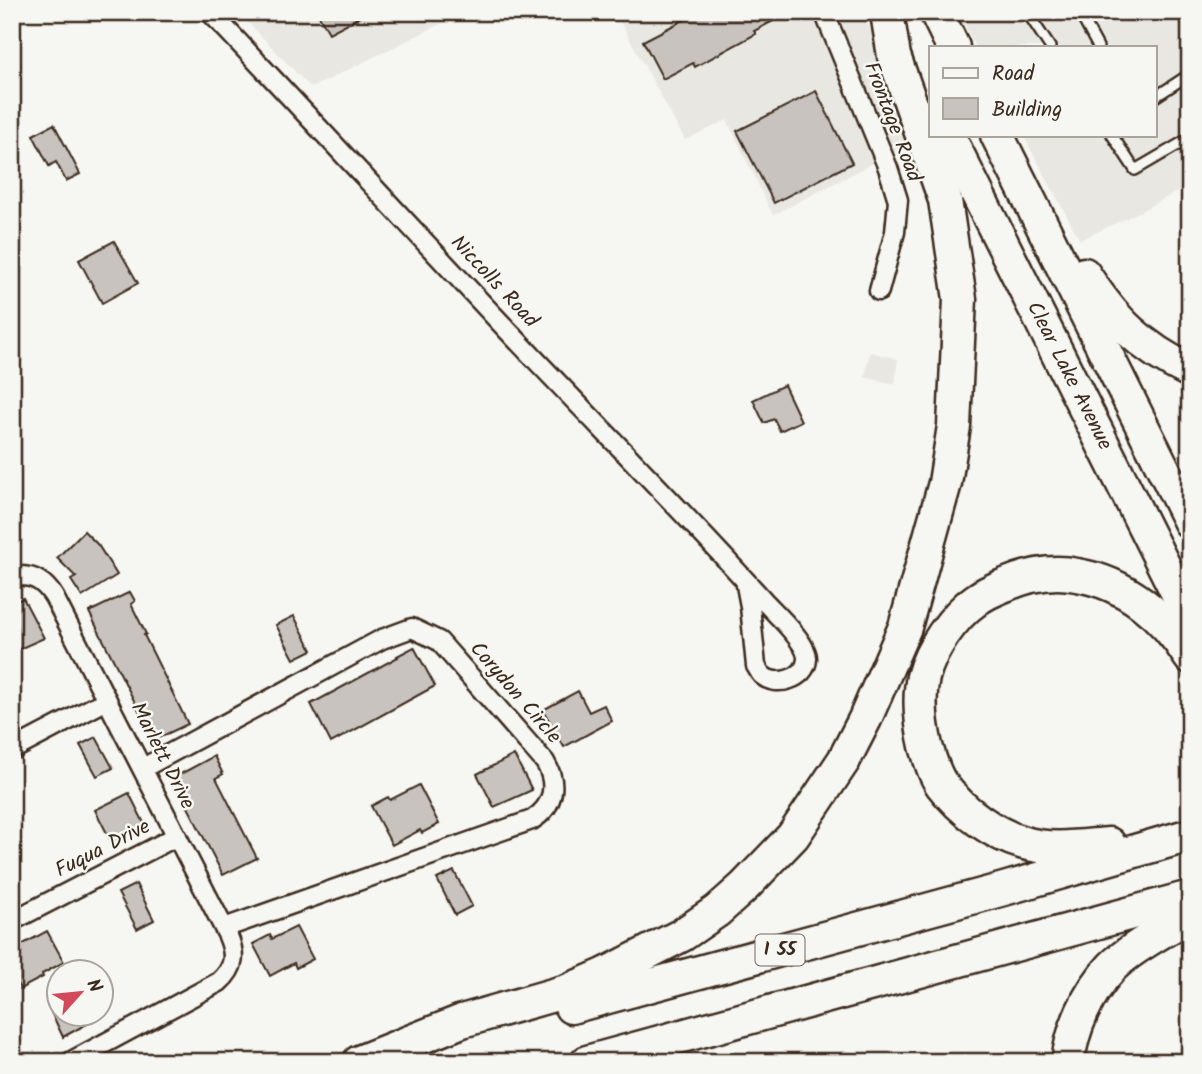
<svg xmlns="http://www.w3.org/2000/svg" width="1202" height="1074" font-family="Kalam,sans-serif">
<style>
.built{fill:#e8e7e2}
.building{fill:#c8c3be;stroke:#3b2a1e;stroke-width:2}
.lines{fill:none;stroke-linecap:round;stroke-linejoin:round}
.lane-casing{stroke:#3b2a1e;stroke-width:14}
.street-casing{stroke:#3b2a1e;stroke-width:23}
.highway-casing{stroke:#3b2a1e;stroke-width:37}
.lane{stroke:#f6f6f2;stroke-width:9}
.street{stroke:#f6f6f2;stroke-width:18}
.highway{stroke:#f6f6f2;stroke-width:32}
.labels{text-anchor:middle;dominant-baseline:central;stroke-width:5;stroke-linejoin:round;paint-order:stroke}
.shield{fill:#f6f6f2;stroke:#73675e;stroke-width:2}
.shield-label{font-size:19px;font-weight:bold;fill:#3b2a1e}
.street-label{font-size:21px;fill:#3b2a1e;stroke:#f6f6f2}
</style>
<rect width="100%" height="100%" fill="#f6f6f2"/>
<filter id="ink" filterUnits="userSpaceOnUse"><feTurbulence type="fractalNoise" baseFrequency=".0143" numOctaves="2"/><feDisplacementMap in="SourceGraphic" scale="14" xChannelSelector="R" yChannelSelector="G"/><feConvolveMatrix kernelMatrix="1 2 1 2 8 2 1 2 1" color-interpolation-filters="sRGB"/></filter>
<g filter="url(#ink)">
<g class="built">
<path d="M238 12H465L311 88Z"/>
<path d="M615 12H863L914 142 773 215 727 120 685 140Z"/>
<path d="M957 12H1190V185L1133 215 1080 240 1023 135H1155V47H976Z"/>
<path d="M870 352 898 359 895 384 865 377Z"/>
</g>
<g class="building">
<path d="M317 12H369L329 33Z"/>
<path d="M699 12H790L754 31 756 34 695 67 693 63 663 79 643 41Z"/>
<path d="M816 91 852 163 774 203 737 131Z"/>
<path d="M54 124 80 174 66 181 56 162 49 166 33 135Z"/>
<path d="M114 241 138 283 102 303 79 260Z"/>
<path d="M784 385 801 421 780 431 774 419 764 423 753 400Z"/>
<path d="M84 531 98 545 117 575 82 597 71 580 76 577 57 558Z"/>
<path d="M130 592 135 601 131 604 146 634 144 635 188 724 154 740 89 612Z"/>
<path d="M23 598 44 638 17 650 12 640V603Z"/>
<path d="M294 616 312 650 294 659 276 625Z"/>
<path d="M414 647 435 686 331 743 311 704 398 657 397 656Z"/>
<path d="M578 691 589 712 604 705 612 721 564 747 543 710Z"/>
<path d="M96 737 113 768 97 776 80 745Z"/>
<path d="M514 755 532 790 494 807 477 774Z"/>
<path d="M214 756 223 774 216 778 257 858 223 875 173 778Z"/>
<path d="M419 785 439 824 422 833 420 830 392 845 371 806 388 797 390 800Z"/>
<path d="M129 793 145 825 112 843 95 810Z"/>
<path d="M454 871 472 906 455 915 437 879Z"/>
<path d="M136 884 154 920 137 929 118 893Z"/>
<path d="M296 927 313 959 296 968 294 963 270 976 253 944 270 935 272 939Z"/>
<path d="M47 931 64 962 42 974 43 977 20 989 12 975V950Z"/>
<path d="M52 1014H105L63 1037Z"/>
</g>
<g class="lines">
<defs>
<g id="lane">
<path d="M1027 12 1050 47"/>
<path d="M1079 12 1098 47"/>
<path d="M1155 97 1190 74"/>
<path d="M1112 135 1135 170 1190 138"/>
</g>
<g id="street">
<path d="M210 12C306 113 400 216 495 317 584 412 677 504 764 601 775 613 808 643 807 659 806 679 775 688 762 675 761 675 757 667 756 666L750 606 745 580"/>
<path d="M824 12 888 168 898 200 895 232 879 291"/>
<path d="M12 577C32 573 44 581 54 597L228 936C236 955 235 968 219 982L70 1062"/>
<path d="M12 750 107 700"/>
<path d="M143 768 382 639 412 628 439 641 545 762C558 784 554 806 532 820L224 928"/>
<path d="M12 921 177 836"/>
</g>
<g id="highway">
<path d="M936 12 953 47"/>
<path d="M948 135 1190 618"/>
<path d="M997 135 1190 522"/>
<path d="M1084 274C1114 320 1140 347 1190 371"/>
<path d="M1109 844C1081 846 1051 851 1024 843 993 834 962 811 942 785 934 774 930 759 926 746 921 724 918 700 923 677 930 650 953 616 976 600 985 593 995 589 1005 585 1028 575 1053 570 1077 575 1126 583 1164 615 1190 657"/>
<path d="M571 1007 1004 889 1190 835"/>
<path d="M359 1062 462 1021 567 991 604 975 682 935 717 911 744 887 793 836 844 760 865 719 905 627 945 483 954 426 960 299 945 200 894 56 887 13"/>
<path d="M587 1062 1190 897"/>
<path d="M1068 1062C1072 1028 1088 993 1111 968 1127 951 1168 927 1190 917"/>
</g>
</defs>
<use href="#lane" class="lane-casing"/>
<use href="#street" class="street-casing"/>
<use href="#highway" class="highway-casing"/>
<use href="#lane" class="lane"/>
<use href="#street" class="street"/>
<use href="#highway" class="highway"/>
</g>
</g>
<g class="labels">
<rect class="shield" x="755.5" y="934.5" width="49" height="31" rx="5"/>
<g class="shield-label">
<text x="780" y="950">I 55</text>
</g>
<g class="street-label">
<text transform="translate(892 122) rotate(69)">Frontage Road</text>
<text transform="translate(494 282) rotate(47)">Niccolls Road</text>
<text transform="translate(1069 376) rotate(63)">Clear Lake Avenue</text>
<text transform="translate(515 693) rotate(49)">Corydon Circle</text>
<text transform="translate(162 756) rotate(63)">Marlett Drive</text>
<text transform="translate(103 849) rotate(-27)">Fuqua Drive</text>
</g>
</g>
<rect width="1202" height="1074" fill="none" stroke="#f6f6f2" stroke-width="42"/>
<rect x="21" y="21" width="1160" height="1032" fill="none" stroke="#3b2a1e" stroke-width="2.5" filter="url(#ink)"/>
<rect x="929" y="46" width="228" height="91" fill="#f6f6f2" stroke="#aba49d" stroke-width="2"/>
<rect x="943" y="68" width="35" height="10" fill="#f6f6f2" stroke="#aba49d" stroke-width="2"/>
<text x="992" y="80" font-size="21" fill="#3b2a1e">Road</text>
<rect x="943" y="98" width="35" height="21" fill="#c8c3be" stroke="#aba49d" stroke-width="2"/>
<text x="992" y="116" font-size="21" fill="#3b2a1e">Building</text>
<g transform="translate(80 993) rotate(63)"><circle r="33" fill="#f6f6f2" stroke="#aba49d" stroke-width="2"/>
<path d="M0-5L12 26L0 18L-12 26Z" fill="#d1495b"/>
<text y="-10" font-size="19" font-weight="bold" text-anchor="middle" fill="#3b2a1e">N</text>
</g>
</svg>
